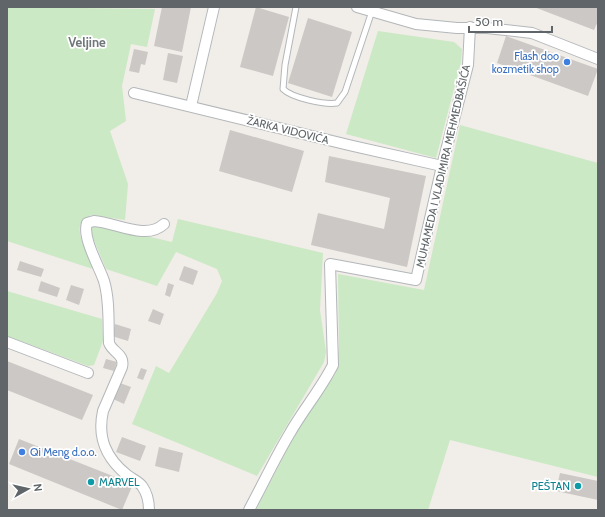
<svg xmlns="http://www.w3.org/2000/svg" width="605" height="517" font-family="Cabin,sans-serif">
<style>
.green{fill:#cbe9c4}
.building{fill:#ccc8c5}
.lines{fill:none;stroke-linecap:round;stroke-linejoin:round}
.service-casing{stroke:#b3b7ba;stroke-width:7}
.minor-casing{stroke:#b3b7ba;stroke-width:12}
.service{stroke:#fff;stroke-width:5}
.minor{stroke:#fff;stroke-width:10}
.shop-dot{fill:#3f7fe0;stroke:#fff;stroke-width:1.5}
.culture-dot{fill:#0f9aa8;stroke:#fff;stroke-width:1.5}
.labels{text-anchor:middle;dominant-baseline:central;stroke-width:3.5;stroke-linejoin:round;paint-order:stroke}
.shop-label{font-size:11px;fill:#366cbe;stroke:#fff;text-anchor:end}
.street-label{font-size:11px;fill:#5f6568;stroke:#fff}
.culture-label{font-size:11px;fill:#0d838f;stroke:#fff;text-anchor:start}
.quarter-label{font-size:13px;font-weight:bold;fill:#70777a;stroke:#fff}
</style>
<rect width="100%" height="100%" fill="#f1ede8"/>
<g class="green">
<path d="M7 7 155 9 147 47 131 44 122 86 126 121 110 131 128 184 125 220 91 215C87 218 83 220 81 223 75 236 91 259 96 270L7 241Z"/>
<path d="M378 31 454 42 462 49 461 62 436 158 346 134Z"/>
<path d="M460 125 598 163V477L450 440 428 510H256L301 422 336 373 339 347 338 274 424 290Z"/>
<path d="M178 219 323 253 320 310 326 352 324 362 257 476 132 424 156 366 169 373 217 293 222 281 217 269 176 252 157 286 106 269 90 231 92 226 95 224 172 242Z"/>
<path d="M7 291 102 319 103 341 94 365 88 366 7 336Z"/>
</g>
<g class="building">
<path d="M162 7H191L182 52 154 46Z"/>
<path d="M256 7 289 17 273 76 240 67Z"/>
<path d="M534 7H598V21L594 30Z"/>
<path d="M308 18 352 32 332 97 288 83Z"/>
<path d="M506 36 598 69 588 96 497 63Z"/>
<path d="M134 49 148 52 145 65 141 64 139 73 129 71Z"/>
<path d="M168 53 183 56 177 83 163 80Z"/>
<path d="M230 130 304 151 292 192 219 171Z"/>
<path d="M329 156 426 176 407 267 311 245 318 213 384 229 390 198 325 182Z"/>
<path d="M20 261 44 269 41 277 17 270Z"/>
<path d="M184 266 198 271 193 285 179 280Z"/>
<path d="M41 281 60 288 57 297 38 291Z"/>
<path d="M168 283 174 285 170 297 165 295Z"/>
<path d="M71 285 84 289 79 305 66 300Z"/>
<path d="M153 309 164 314 160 325 148 321Z"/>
<path d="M115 324 131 329 128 341 112 336Z"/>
<path d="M106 359 117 362 114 371 103 368Z"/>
<path d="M7 361 93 395 82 420 7 390Z"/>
<path d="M141 368 147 370 143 380 137 378Z"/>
<path d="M120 383 131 387 124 404 113 399Z"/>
<path d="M122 437 146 446 140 461 116 452Z"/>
<path d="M19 439 133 484 122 510 9 464Z"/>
<path d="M159 447 183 453 179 472 155 466Z"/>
<path d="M560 473 598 481V500L556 491Z"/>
</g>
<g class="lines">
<defs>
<path id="service" d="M296 7 285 65 283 89C292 98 325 105 337 103L345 92 372 11"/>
<g id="minor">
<path d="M357 7 416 24 457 28H487L532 33 598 59"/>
<path d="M134 93 353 146 442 166"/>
<path d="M191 106 214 7"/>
<path d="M7 342 88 373"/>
<path d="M149 510C149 502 147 493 142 486 138 481 132 479 127 475 106 458 97 438 103 411L122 367C125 354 113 353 109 343 108 323 110 301 104 281 99 266 82 238 87 223L94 221C115 222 146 241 164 224"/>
<path d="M249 510C263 484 275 458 290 433 303 410 321 389 333 365L330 264 416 280 442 166 468 65 470 27"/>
</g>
</defs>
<use href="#service" class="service-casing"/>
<use href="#minor" class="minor-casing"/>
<use href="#service" class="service"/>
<use href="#minor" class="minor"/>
</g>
<g class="shop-dot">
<circle cx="567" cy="62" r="4"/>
<circle cx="22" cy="452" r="4"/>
</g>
<g class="culture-dot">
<circle cx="91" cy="482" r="4"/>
<circle cx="578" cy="486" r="4"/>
</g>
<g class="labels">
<g class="shop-label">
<text x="559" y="56">Flash doo<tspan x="559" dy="13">kozmetik shop</tspan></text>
<text x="30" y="452" text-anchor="start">Qi Meng d.o.o.</text>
</g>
<g class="street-label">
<text transform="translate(288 130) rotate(14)">ŽARKA VIDOVIĆA</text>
<text transform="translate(443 166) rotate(-77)">MUHAMEDA I VLADIMIRA MEHMEDBAŠIĆA</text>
</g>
<g class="culture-label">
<text x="99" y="482">MARVEL</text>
<text x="570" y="486" text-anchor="end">PEŠTAN</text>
</g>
<g class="quarter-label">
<text x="87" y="42">Veljine</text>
</g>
</g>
<rect width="605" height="517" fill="none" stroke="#5f6568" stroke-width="16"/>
<g transform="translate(28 489) rotate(82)" stroke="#ffffff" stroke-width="3" paint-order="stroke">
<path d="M0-3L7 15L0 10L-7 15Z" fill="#5f6568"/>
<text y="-6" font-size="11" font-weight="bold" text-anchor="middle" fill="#5f6568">N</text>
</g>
<path d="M469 26v6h83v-6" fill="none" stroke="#5f6568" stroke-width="2"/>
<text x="475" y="26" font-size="12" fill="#5f6568" stroke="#ffffff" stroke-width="3" paint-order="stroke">50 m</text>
</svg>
